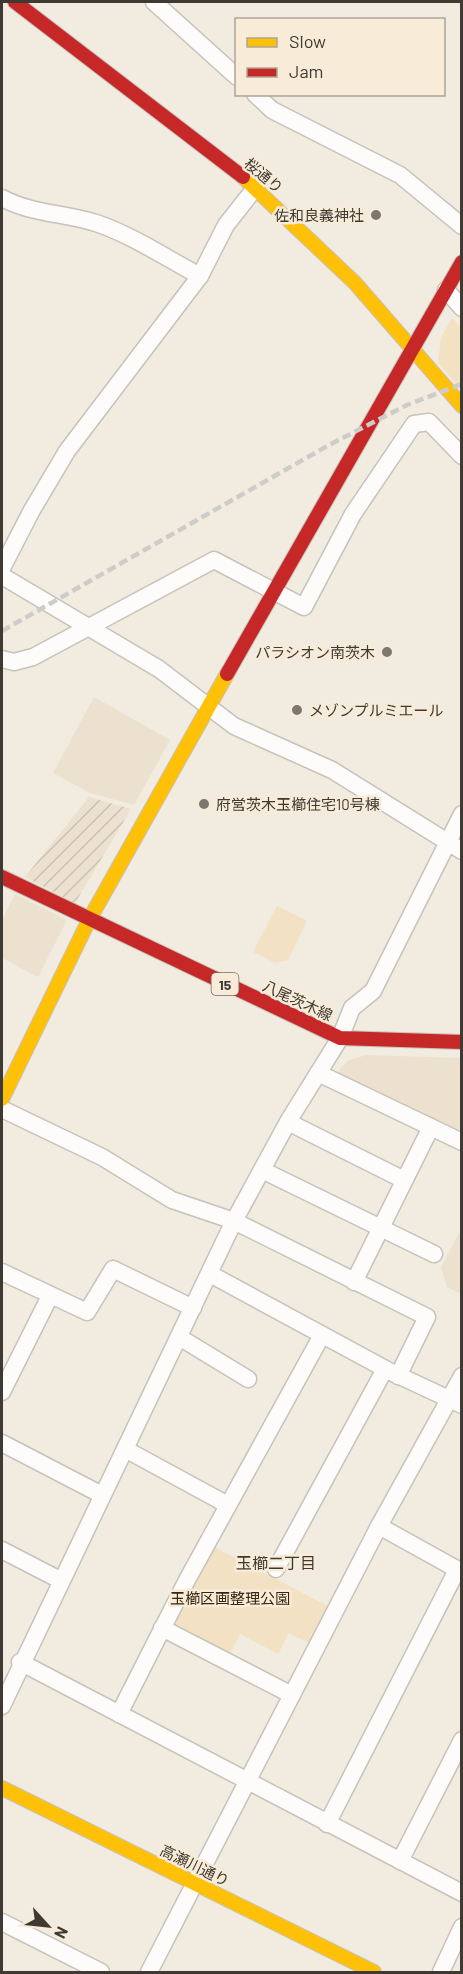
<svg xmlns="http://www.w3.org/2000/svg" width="463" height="1974" font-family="Barlow,'Noto Sans JP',sans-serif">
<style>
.built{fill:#ece1cf}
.industrial{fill:url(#industrial-furrows)}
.green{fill:#f3e1c4}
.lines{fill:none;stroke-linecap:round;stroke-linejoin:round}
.street-casing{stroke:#c7c2ba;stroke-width:19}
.slow-casing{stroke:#c7c2ba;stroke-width:16}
.jam-casing{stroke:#c7c2ba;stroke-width:16}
.street{stroke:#fdfcfa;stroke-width:16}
.slow{stroke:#ffc107;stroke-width:14}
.jam{stroke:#c62828;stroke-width:14}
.rail{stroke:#ceccc9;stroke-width:4.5;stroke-dasharray:9 4.5;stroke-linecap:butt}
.poi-dot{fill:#7d776f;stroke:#f8ecd9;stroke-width:2}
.labels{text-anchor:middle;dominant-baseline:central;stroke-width:5;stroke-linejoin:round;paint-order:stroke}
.shield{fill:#f8ecd9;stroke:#766f64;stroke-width:1.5}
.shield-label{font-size:14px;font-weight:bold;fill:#3e3932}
.street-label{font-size:15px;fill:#3e3932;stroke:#f8ecd9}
.poi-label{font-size:15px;fill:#3e3932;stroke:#f8ecd9;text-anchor:end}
.park-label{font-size:15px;fill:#36270e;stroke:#f8ecd9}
.neighbourhood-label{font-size:16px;fill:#3e3932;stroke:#f8ecd9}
</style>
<defs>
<pattern id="industrial-furrows" width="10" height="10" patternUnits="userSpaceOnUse" patternTransform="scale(1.5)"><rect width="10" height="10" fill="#ece1cf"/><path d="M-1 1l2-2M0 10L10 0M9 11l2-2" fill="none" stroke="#cbc2b2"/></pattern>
</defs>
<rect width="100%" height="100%" fill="#f1ebe0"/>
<g class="built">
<path d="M94 697 170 740 134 805 90 793 53 773Z"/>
<path d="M15 894 67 920 38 977 2 958V920Z"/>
<path d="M366 1055 461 1058V1136L341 1078 339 1070 347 1061Z"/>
<path d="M459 1233 462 1235 461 1294 447 1287 441 1267Z"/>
</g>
<path class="industrial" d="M89 797 131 809 75 903 25 877Z"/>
<g class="green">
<path d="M452 318 461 328V390L438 362 441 338Z"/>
<path d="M277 906 307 921 288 960 275 963 253 952Z"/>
<path d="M214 1547 328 1606 309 1643 289 1633 278 1654 240 1634 229 1656 173 1625Z"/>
</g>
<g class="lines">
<defs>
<g id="street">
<path d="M154 2 237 77"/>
<path d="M255 94 272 110 400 175 462 226"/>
<path d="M2 198C32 214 64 213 96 223 132 235 166 258 200 276"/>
<path d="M446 290 462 308"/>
<path d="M2 568 32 510 67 451 200 276 226 225 256 187"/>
<path d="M2 576 159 669 234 726 332 770 462 851"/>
<path d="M2 659 14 662 33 657 214 560 304 607 353 514 414 424 429 422 462 456"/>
<path d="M318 1073 462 1142"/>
<path d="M2 1109 102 1157 172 1200 234 1221 427 1317 398 1376"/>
<path d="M288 1122 404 1180"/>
<path d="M262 1170 434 1254"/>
<path d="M2 1272 87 1312 113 1269 193 1308"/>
<path d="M210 1274 391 1372 462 1405"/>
<path d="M354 1282 431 1127"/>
<path d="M179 1337 248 1379"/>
<path d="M2 1392 50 1296"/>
<path d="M2 1443 102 1495"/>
<path d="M125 1449 228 1505"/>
<path d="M379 1526 462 1572"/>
<path d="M2 1550 60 1580"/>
<path d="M276 1569 385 1369"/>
<path d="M162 1628 292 1695"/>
<path d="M20 1662 462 1893"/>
<path d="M2 1706 234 1221 289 1120 340 1038 352 1008 373 991 462 814"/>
<path d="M119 1714 187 1580 322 1335"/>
<path d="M327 1824 457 1570"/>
<path d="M400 1861 462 1740"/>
<path d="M2 1922 101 1972"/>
<path d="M149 1972 379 1526 462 1376"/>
<path d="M441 1972 462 1927"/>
</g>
<g id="slow">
<path d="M243 177 355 283 462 406"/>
<path d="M2 1099 89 920 227 674"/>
<path d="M2 1788 374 1972"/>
</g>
<g id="jam">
<path d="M15 2 243 177"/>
<path d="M227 674 462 262"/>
<path d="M2 877 340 1038 462 1042"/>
</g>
</defs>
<use href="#street" class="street-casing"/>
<use href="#slow" class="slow-casing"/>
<use href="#jam" class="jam-casing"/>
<use href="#street" class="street"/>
<use href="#slow" class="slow"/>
<use href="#jam" class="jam"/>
<path class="rail" d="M2 631 329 445 407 405 462 384"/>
</g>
<g class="poi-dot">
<circle cx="376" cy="215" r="6"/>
<circle cx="387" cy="652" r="6"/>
<circle cx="297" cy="710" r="6"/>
<circle cx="204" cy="804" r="6"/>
</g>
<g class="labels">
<rect class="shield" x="211.5" y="973" width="27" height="22" rx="4.5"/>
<g class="shield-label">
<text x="225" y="984">15</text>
</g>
<g class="street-label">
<text transform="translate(264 175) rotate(40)">桜通り</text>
<text transform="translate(298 1000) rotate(25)">八尾茨木線</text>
<text transform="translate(195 1865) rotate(26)">高瀬川通り</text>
</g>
<g class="poi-label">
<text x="364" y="215">佐和良義神社</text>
<text x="375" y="652">パラシオン南茨木</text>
<text x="309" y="710" text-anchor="start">メゾンプルミエール</text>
<text x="216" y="804" text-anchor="start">府営茨木玉櫛住宅10号棟</text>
</g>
<g class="park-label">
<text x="230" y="1598">玉櫛区画整理公園</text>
</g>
<g class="neighbourhood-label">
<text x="276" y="1562">玉櫛二丁目</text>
</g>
</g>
<rect width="463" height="1974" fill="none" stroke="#3e3932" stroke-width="6"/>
<rect x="235" y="18" width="210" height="78" fill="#f8ecd9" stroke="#aea496" stroke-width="1.5"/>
<rect x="247" y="38" width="30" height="9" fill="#ffc107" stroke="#aea496" stroke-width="1.5"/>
<text x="289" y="48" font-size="18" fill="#3e3932">Slow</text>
<rect x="247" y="68" width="30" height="9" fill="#c62828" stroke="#aea496" stroke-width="1.5"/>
<text x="289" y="78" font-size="18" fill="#3e3932">Jam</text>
<g transform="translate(48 1926) rotate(117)" stroke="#f8ecd9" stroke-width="4.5" paint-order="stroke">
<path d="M0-4.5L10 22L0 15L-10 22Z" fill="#3e3932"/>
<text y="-9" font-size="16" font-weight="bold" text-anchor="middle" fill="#3e3932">N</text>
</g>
</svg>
